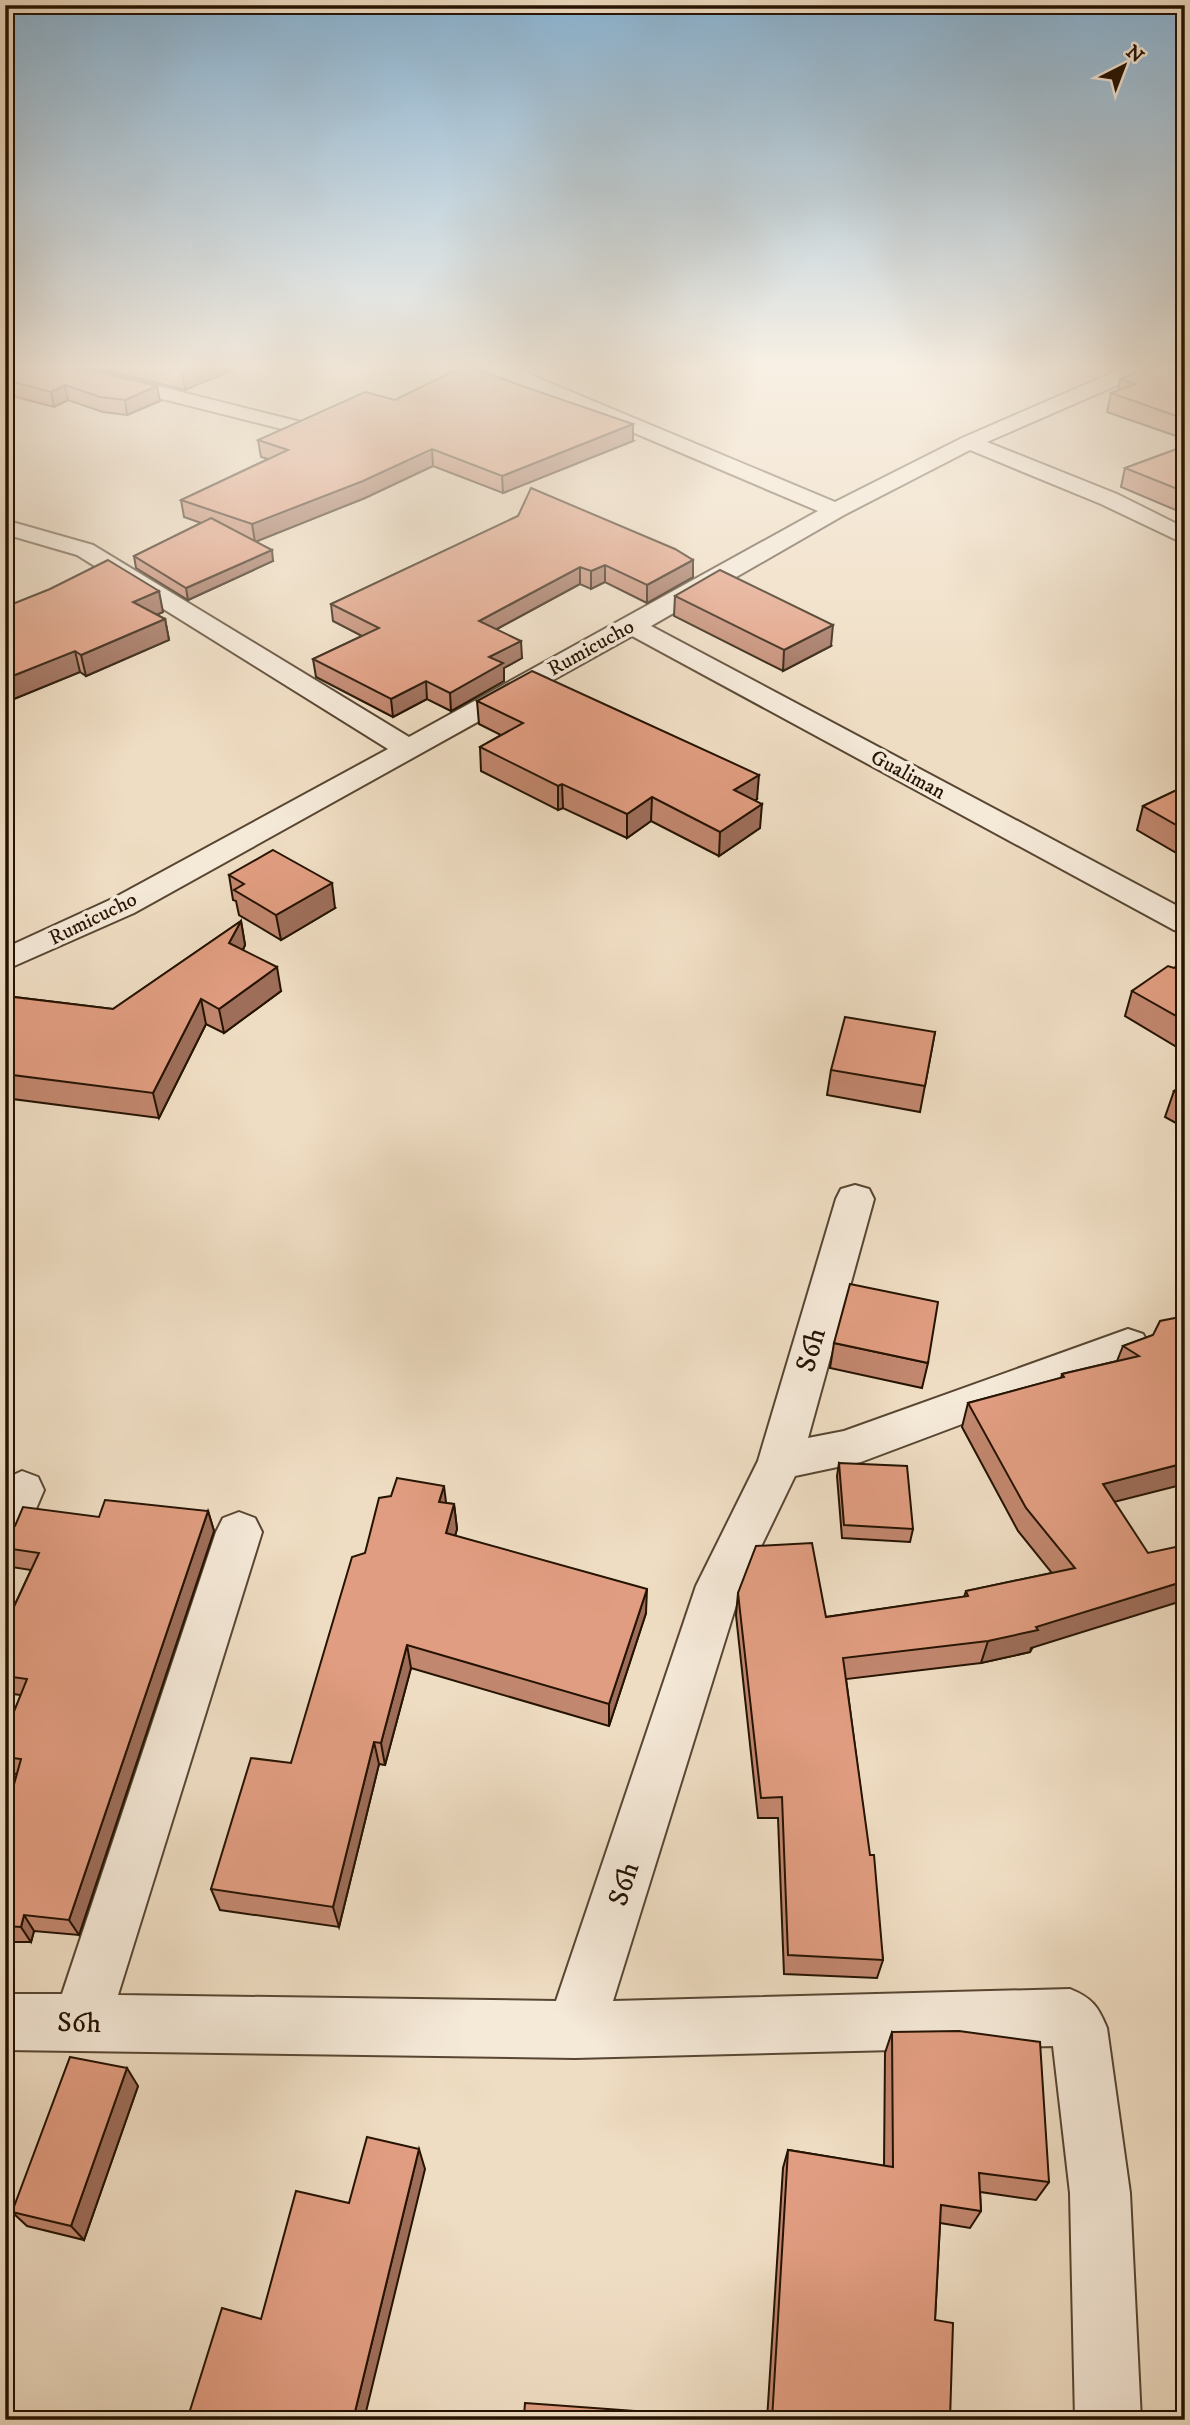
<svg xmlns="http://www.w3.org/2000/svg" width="1190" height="2425" font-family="'IM FELL DW Pica',serif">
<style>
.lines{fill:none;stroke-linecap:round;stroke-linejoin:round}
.minor-casing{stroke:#584632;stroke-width:4}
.minor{fill:#f5e9d8;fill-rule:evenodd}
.wall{fill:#c2876f;stroke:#251302;stroke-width:2}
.shaded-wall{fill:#9e6e5a;stroke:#251302;stroke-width:2}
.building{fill:#e19d81;stroke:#251302;stroke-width:2}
.labels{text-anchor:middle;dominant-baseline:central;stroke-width:7;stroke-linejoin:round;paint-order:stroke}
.far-street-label{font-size:21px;fill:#251302;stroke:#f5e9d8}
.near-street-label{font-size:28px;fill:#251302;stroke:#f5e9d8}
</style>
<rect width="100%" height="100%" fill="#efddc3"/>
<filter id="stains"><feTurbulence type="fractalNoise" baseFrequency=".00286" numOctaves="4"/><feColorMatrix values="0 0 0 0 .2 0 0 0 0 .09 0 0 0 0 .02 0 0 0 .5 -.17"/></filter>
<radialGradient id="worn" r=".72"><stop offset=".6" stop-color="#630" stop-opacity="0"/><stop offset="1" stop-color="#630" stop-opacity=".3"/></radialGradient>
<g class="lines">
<defs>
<g id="minor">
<path d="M44 366H78L305 423 308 427 298 433 47 370Z"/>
<path d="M476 366H507L519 370 835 502 962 438 1128 366H1155L1152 370 987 442 1117 494 1185 528V544L1101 504 970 450 844 515 651 626 1185 910V933L1174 930 632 636 134 913 5 970V948L112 899 388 749 77 555 5 534V520L93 545 409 737 818 511 505 378 479 370Z"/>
<path d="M855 1185 869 1189 874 1199 808 1438 844 1431 1128 1329 1143 1334 1149 1345 1143 1356 861 1462 795 1476 742 1586 613 2001 1070 1989C1092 1998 1098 2006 1107 2028L1130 2193 1141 2420H1075L1070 2193 1053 2046 575 2058 5 2050V1994H62L216 1532 223 1518 239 1512 255 1518 262 1532 118 1995 556 2001 696 1586 758 1461 836 1199 841 1189Z"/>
<path d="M22 1471 38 1477 44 1490 21 1544 5 1549V1479Z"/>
</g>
</defs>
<use href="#minor" class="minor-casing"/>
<use href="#minor" class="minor"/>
</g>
<g class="wall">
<path d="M89 366H231L232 370 185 390Z"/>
<path d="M1185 366V439L1107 412 1111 393 1118 391 1120 379Z"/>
<path d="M5 367 160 401 127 415 103 412 68 400 54 407 5 394Z"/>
<path d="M395 400 633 441 503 493 433 466 365 498 256 541 273 561 188 600 136 568 134 556 201 523 184 517 181 500 268 459 261 457 258 440Z"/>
<path d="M1185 446V514L1121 487 1125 468Z"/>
<path d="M518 516 693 560V577L647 603 605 582 591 589 580 584 497 629 522 658 504 668V681L451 711 427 699 393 717 316 677 313 659 362 636 333 621 331 604Z"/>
<path d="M675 596 831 646 783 671 674 616Z"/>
<path d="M5 607 163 612 156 615 165 619 169 640 86 676 80 672 9 701 5 698Z"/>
<path d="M477 701 757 799 755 801 760 828 719 856 651 821 627 838 563 808 558 810 481 771 480 747 501 735 479 724Z"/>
<path d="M1185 786V858L1137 830 1143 806Z"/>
<path d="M229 875 335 908 281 940 239 915 236 901 233 900Z"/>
<path d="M241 921 245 945 243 950 281 991 224 1033 206 1024 159 1118 5 1098V996L113 1009Z"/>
<path d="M1185 961V1052L1125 1016 1132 991 1174 968Z"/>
<path d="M935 1032 920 1112 827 1095 831 1070Z"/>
<path d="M1185 1085V1128L1165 1117 1174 1091Z"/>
<path d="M1153 1335 1115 1502 1030 1652 981 1663 846 1679 883 1960 877 1978 784 1974 778 1818H758L736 1615 738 1593 826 1617 964 1597 966 1591 1052 1573 1018 1531 962 1427 968 1403 1061 1378 1062 1374 1117 1361 1123 1346Z"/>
<path d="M834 1343 928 1363 922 1388 830 1368Z"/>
<path d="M839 1463 913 1529 910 1542 842 1538 837 1476Z"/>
<path d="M446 1503 454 1504 457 1529 455 1536 646 1613 609 1726 411 1668 385 1765 379 1764 339 1927 220 1910 211 1889 291 1763 365 1553Z"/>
<path d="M208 1511 214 1531 79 1935 34 1931 31 1942H5V1817L17 1774 7 1773 5 1771V1734L21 1695 5 1693V1626L31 1570 5 1566V1529L99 1517Z"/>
<path d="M892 2032 1049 2182 1036 2200 980 2192 981 2211 970 2228 940 2223 935 2320 950 2420H767L783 2168 788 2150 884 2166 885 2053Z"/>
<path d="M138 2086 84 2240 27 2226 12 2212Z"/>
</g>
<g class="shaded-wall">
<path d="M197 366H231L232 370 185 390 182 372Z"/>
<path d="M65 385 68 400 54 407 51 392Z"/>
<path d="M157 386 160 401 127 415 125 400Z"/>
<path d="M633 424V441L503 493 502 476Z"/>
<path d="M432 449 433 466 365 498 255 542 252 524Z"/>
<path d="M272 550 273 561 188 600 186 588Z"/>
<path d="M693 560V577L647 603V585Z"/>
<path d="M605 565V582L591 589V571Z"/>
<path d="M580 567V584L480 638 479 621Z"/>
<path d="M159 591 163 612 138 623 133 602Z"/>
<path d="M165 619 169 640 86 676 81 655Z"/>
<path d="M833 625 831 646 783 671 784 650Z"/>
<path d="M521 641 522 658 504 668V681L451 711 450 693 489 657Z"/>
<path d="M75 651 80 672 9 701 5 687V679Z"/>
<path d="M426 681 427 699 393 717 391 699Z"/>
<path d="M759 775 757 799 732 814 734 790Z"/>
<path d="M562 784 563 808 558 810V786Z"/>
<path d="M652 797 651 821 627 838V814Z"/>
<path d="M762 804 760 828 719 856 720 832Z"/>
<path d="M332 883 335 908 281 940 276 915Z"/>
<path d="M241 921 245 945 234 968 229 943Z"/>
<path d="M277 967 281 991 224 1033 219 1009Z"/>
<path d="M201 999 206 1024 159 1118 153 1093Z"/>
<path d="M1185 1463V1484L1094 1507 1103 1484Z"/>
<path d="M444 1486 447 1510 439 1502Z"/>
<path d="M454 1504 457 1529 449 1557 446 1533Z"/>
<path d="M208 1511 214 1531 79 1935 69 1920Z"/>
<path d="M1185 1581V1600L1031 1648 1030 1652 981 1663 988 1641Z"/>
<path d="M647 1589 646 1613 609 1726V1704Z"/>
<path d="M407 1645 411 1668 385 1765 381 1743Z"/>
<path d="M374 1742 379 1764 339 1927 333 1907Z"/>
<path d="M24 1915 34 1931 31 1942 21 1927Z"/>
<path d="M127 2068 138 2086 84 2240 71 2226Z"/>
<path d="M419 2149 425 2169 364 2420H353Z"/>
</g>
<g class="building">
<path d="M7 366H76L157 386 125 400 100 397 65 385 51 392 5 380V367Z"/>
<path d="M158 366H197L182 372Z"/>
<path d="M464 366 633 424 502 476 432 449 363 481 252 524 181 500 288 450 258 440 365 392 395 400Z"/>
<path d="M1152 366H1185V419L1111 393 1135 384 1120 379Z"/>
<path d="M1185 446V492L1125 468Z"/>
<path d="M531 488 675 549 693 560 647 585 605 565 591 571 580 567 479 621 521 641 489 657 503 663 450 693 426 681 391 699 313 659 379 628 331 604 518 516Z"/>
<path d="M211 518 272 550 186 588 134 556Z"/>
<path d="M108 560 159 591 133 602 165 619 81 655 75 651 5 679V607L50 589Z"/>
<path d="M720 570 833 625 784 650 675 596Z"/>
<path d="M532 671 759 775 734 790 762 804 720 832 652 797 627 814 562 784 558 786 480 747 523 723 477 701Z"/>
<path d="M1185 786V830L1143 806Z"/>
<path d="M273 850 332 883 276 915 234 890 244 884 229 875Z"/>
<path d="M241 921 229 943 277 967 219 1009 201 999 153 1093 5 1074V996L113 1009Z"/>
<path d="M1185 961V1021L1132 991 1168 966 1174 968Z"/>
<path d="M845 1017 935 1032 925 1086 831 1070Z"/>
<path d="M1185 1085V1098L1174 1091Z"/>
<path d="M850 1284 938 1302 928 1363 834 1343Z"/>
<path d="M1185 1316V1463L1103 1484 1148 1553 1185 1545V1581L1036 1627 1038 1630 988 1641 843 1658 870 1855H874L883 1960 788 1955 782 1797 761 1798 738 1593 756 1546 812 1543 826 1617 968 1596 966 1591 1075 1568 1026 1508 968 1403 1064 1377 1062 1374 1139 1356 1123 1346 1153 1335 1160 1321Z"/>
<path d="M839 1463 907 1466 913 1529 844 1525Z"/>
<path d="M397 1478 444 1486 439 1502 454 1504 446 1533 647 1589 609 1704 407 1645 381 1743 374 1742 333 1907 211 1889 251 1758 291 1763 352 1557 365 1553 379 1498 391 1496Z"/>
<path d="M105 1500 208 1511 69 1920 24 1915 21 1927 5 1926V1817L21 1759 5 1757V1734L27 1679 5 1676V1626L39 1553 5 1548V1529L15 1526 23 1507 99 1517Z"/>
<path d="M959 2031 1040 2042 1049 2182 979 2173 981 2211 941 2205 935 2320 953 2323 950 2420H772L788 2150 893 2167 892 2032Z"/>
<path d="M70 2057 127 2068 71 2226 12 2212Z"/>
<path d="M367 2137 419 2149 353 2420H187L222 2308 261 2319 296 2191 349 2203Z"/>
<path d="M525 2403 759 2420H492L493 2413 524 2416Z"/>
</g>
<linearGradient id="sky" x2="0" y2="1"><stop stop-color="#8ab6d7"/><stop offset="0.52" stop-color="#f8f0e4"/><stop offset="1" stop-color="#f8f0e4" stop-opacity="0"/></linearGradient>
<rect width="1190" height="706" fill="url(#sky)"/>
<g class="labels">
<g class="far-street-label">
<text transform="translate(591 648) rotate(-29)">Rumicucho</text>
<text transform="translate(908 775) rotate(28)">Gualiman</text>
<text transform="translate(93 919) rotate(-26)">Rumicucho</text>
</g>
<g class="near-street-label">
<text transform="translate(811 1350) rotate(-74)">S6h</text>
<text transform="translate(624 1884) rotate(-72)">S6h</text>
<text transform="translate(79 2023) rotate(1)">S6h</text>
</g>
</g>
<rect width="1190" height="2425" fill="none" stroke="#efddc3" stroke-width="28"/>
<rect x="7" y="7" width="1176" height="2411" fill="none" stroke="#251302" stroke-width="3.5"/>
<rect x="14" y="14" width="1162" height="2397" fill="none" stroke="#251302" stroke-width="2"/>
<g transform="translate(1124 66) rotate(42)" stroke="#f5e9d8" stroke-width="5" paint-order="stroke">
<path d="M0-5L12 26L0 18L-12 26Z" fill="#251302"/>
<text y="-10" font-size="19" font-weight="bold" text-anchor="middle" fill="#251302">N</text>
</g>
<rect width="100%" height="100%" filter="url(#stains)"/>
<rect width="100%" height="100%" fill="url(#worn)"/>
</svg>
